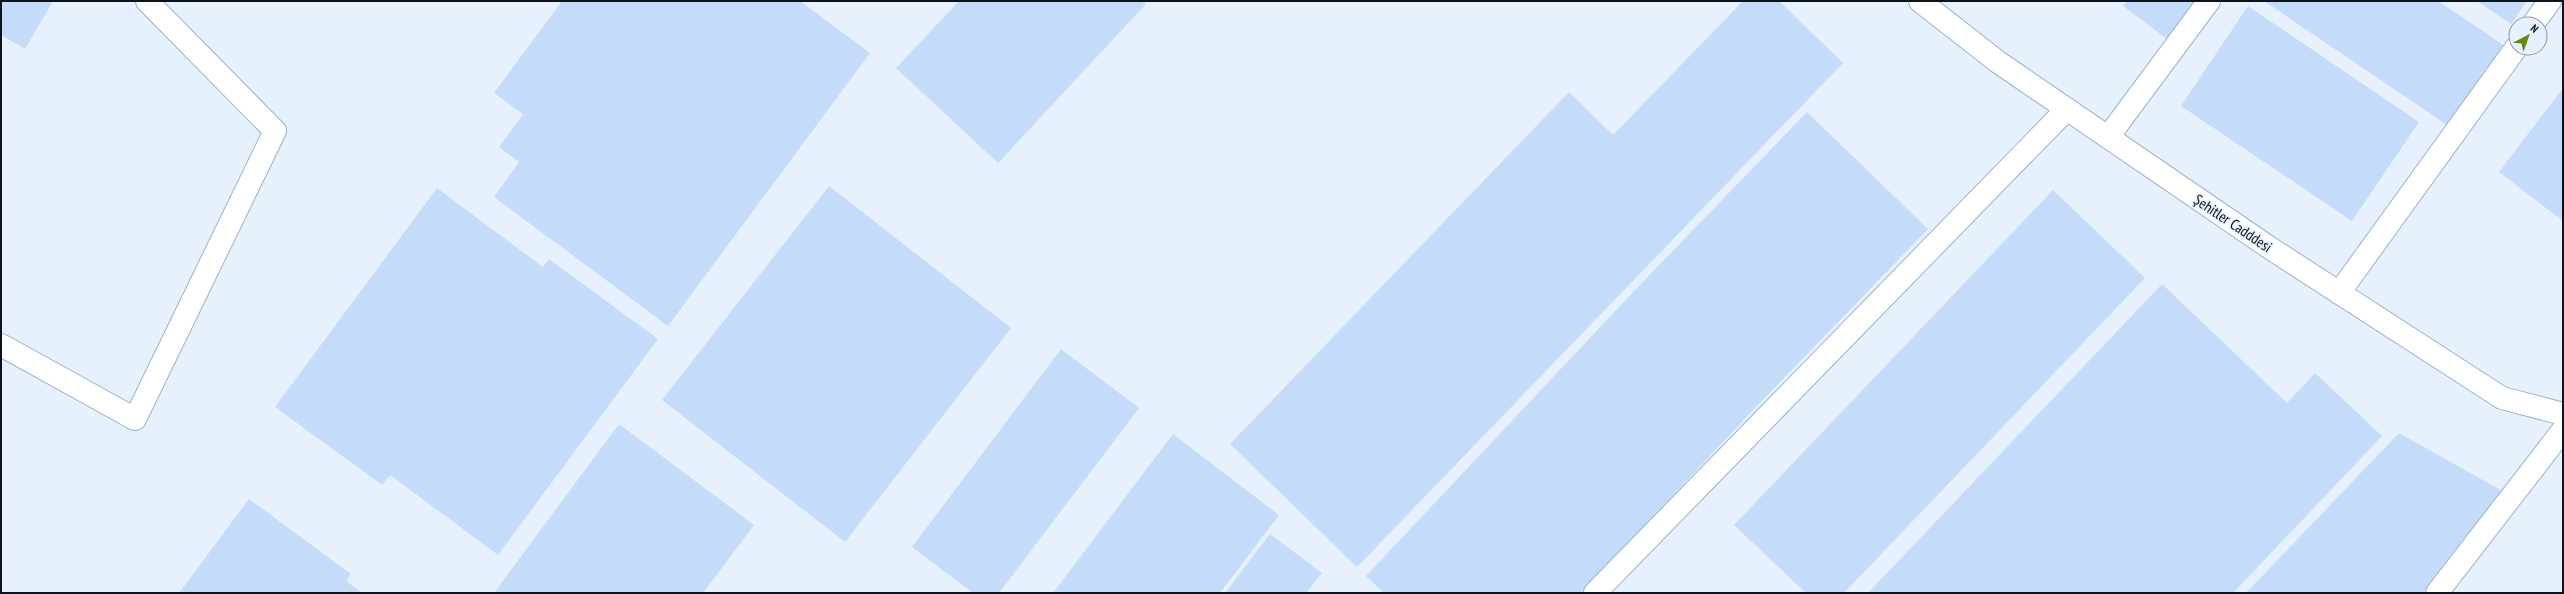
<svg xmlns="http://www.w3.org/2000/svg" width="2564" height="594" font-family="'PT Sans Narrow',sans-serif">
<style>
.building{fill:#c4dcf9}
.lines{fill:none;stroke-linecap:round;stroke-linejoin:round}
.street-casing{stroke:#9bb2ce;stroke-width:24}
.street{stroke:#fff;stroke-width:22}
.labels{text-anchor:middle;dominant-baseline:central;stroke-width:3;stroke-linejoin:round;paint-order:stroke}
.street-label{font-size:15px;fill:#0b131d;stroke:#e7f1fd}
</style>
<rect width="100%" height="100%" fill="#e7f1fd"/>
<g class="building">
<path d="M1 1H53L25 49 1 35Z"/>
<path d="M562 1H800L870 53 668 326 494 197 519 162 499 147 523 114 494 93Z"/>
<path d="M959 1H1143L1146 4 998 163 896 68Z"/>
<path d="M1743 1H1779L1843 63 1357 567 1230 444 1569 92 1613 135Z"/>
<path d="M2127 1H2202L2171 42 2123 6Z"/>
<path d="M2264 1H2438L2508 48 2453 129Z"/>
<path d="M2477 1H2527L2511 24Z"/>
<path d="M2248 6 2419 122 2352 221 2181 106Z"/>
<path d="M2563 88V221L2499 172Z"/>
<path d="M1807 112 1928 229 1756 407 1581 593H1384L1366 576 1635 290Z"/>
<path d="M829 186 1011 328 845 542 662 400Z"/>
<path d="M437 188 543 267 549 259 658 339 498 555 390 475 382 485 275 407Z"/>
<path d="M2053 190 2145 278 1844 593H1806L1734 525Z"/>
<path d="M2162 284 2287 403 2315 373 2382 436 2233 593H1868Z"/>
<path d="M1061 349 1139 408 999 593H973L912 547Z"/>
<path d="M619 424 754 525 703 593H494Z"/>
<path d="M2399 433 2504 492 2423 593H2246Z"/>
<path d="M1173 434 1279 515 1220 593H1053Z"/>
<path d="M249 499 351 574 346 581 362 593H179Z"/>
<path d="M1270 534 1322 573 1306 593H1225Z"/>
</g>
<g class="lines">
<defs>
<g id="street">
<path d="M1920 1 1998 62 2270 248 2502 398 2563 414"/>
<path d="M2533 24 2550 1"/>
<path d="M2108 137 2209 1"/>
<path d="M2339 293 2516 48"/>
<path d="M1 345 135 419 275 131 147 1"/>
<path d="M1595 593 2067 109"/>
<path d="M2437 593 2563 430"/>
</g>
</defs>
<use href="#street" class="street-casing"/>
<use href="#street" class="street"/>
</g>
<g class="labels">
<g class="street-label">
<text transform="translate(2233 223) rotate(34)">Şehitler Cadddesi</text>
</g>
</g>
<rect width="2564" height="594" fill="none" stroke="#0b131d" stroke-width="4"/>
<g transform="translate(2528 36) rotate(41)"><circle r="19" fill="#e7f1fd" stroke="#8f98a3"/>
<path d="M0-3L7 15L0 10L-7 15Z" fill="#64890d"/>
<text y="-6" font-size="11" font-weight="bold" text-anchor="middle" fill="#0b131d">N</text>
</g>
</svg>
